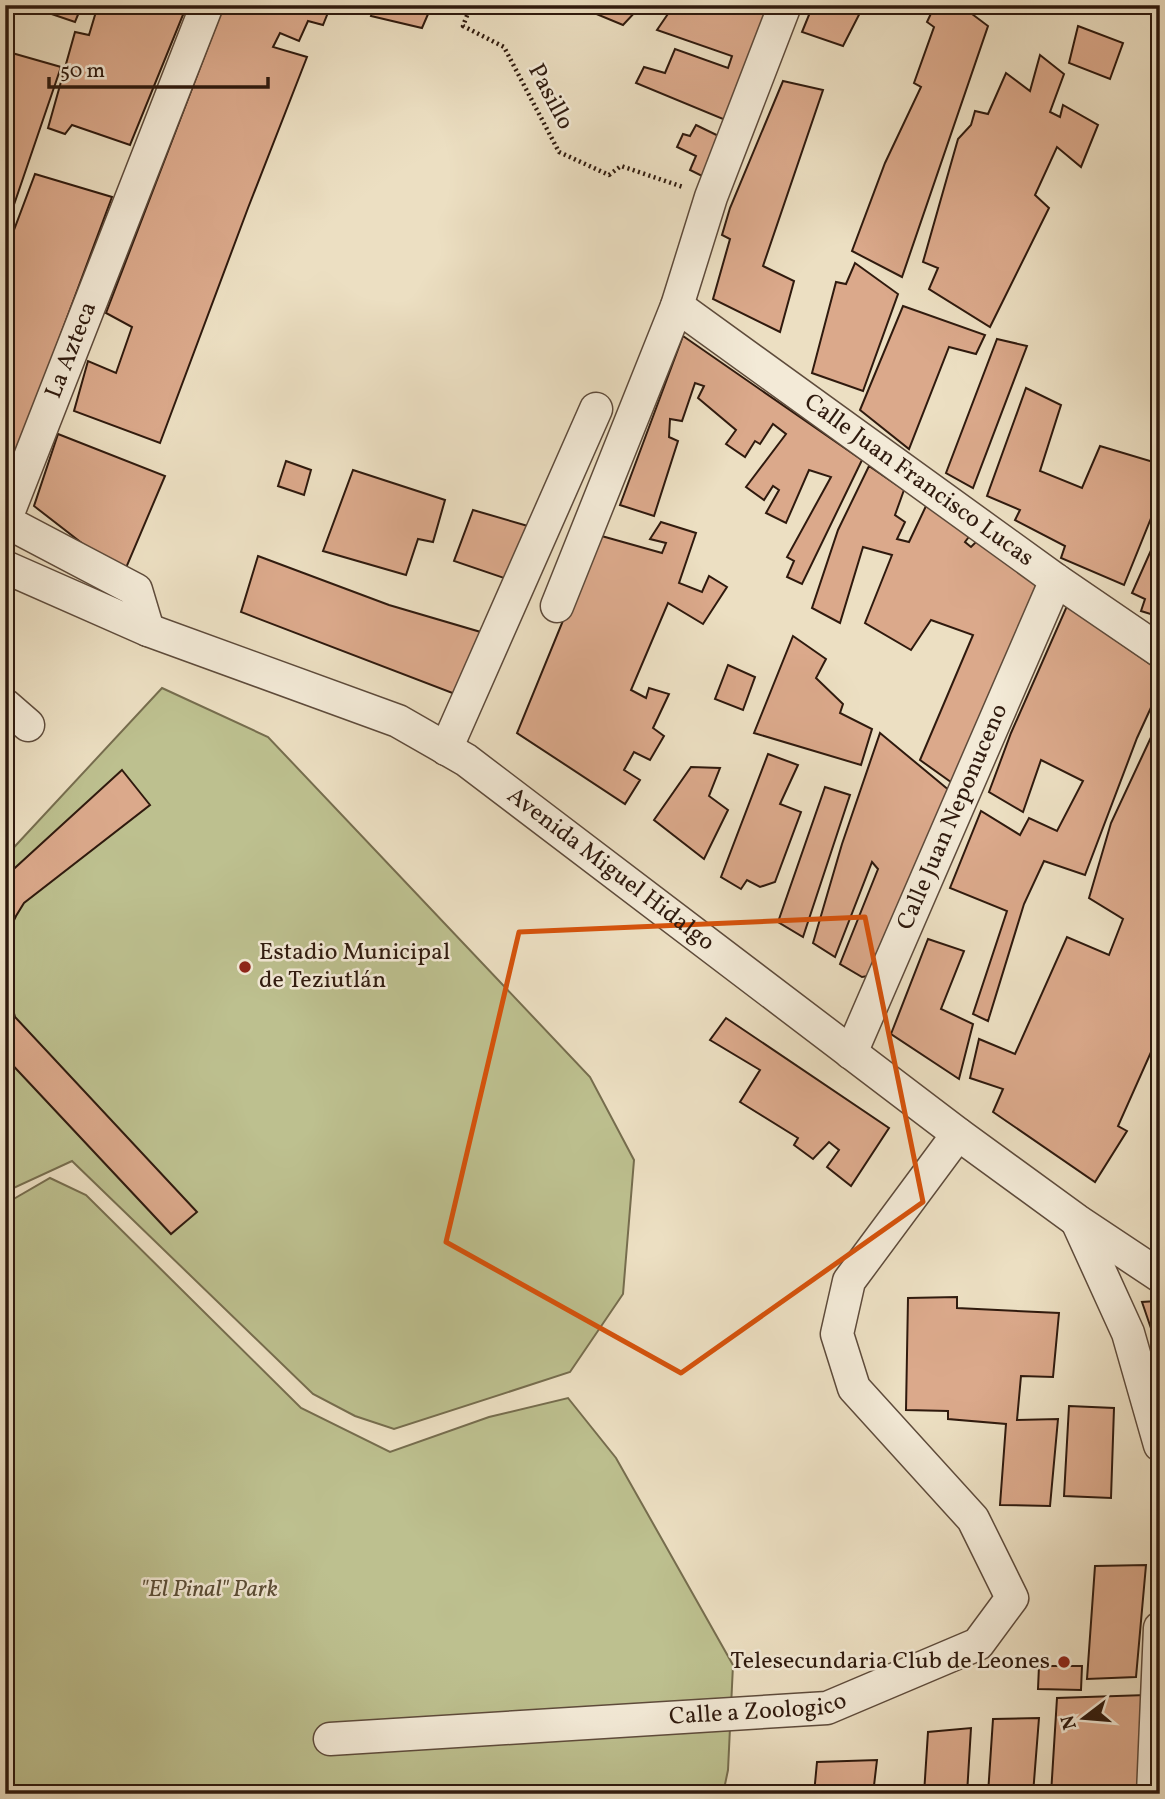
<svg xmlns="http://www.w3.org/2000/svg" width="1165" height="1799" font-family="Vollkorn,serif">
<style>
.green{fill:#bdc08f;stroke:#766d4e;stroke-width:2}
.building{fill:#dba98b;stroke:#2f1a0e;stroke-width:2}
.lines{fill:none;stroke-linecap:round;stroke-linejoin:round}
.minor-casing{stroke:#5e4b3b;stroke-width:35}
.path{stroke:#2f1a0e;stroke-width:4.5;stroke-dasharray:2 3.5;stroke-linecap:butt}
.minor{stroke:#f3ead7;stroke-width:32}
.marked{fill:none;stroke:#d6530c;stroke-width:5;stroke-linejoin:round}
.poi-dot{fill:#8f2418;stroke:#f3ead7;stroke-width:2.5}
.labels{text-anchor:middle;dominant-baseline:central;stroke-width:5;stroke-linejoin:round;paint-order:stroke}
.street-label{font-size:24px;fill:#2f1a0e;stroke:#f3ead7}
.poi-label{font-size:24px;fill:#2f1a0e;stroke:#f3ead7;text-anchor:start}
.park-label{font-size:24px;font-style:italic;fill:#5a4c35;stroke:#f3ead7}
</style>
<rect width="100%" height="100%" fill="#ecdfc2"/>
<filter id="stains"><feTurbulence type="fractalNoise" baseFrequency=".00286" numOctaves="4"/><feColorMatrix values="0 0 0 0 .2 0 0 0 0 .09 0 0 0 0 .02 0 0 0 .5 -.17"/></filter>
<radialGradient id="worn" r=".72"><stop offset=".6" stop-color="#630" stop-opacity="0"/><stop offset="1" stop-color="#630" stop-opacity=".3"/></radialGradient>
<g class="green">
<path d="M162 688 268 737 590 1077 634 1160 623 1294 570 1372 394 1429 355 1416 313 1394 72 1161 5 1192V857Z"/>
<path d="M50 1178 86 1195 301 1408 390 1452 489 1417 568 1398 616 1458 733 1665 728 1770 723 1794H5V1204Z"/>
</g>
<g class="building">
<path d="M25 5H82L75 22Z"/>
<path d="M98 5H187L130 145 72 125 65 134 48 128 75 32 89 35Z"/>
<path d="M224 5H331L323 25 308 21 299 41 280 33 273 47 307 57 248 208 160 443 74 411 88 361 116 373 132 327 106 313Z"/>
<path d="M375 5H432L422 28 371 16Z"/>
<path d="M591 5H626L638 9 623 25 589 11Z"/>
<path d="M674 5 714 13 719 5H775L735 124 636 83 644 67 665 73 675 49 728 68 732 56 657 30Z"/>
<path d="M813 5H864L843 46 802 32Z"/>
<path d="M935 5H960L988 26 902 277 852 251 885 163 921 87 914 83 934 27 927 22Z"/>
<path d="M1078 26 1123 43 1110 79 1069 63Z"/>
<path d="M5 51 61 67 5 231Z"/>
<path d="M1040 55 1064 74 1050 112 1060 117 1063 105 1098 125 1081 167 1057 147 1035 195 1049 208 990 327 929 289 938 268 923 262 958 139 971 125 975 111 988 114 1006 73 1030 91Z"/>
<path d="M783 81 823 90 763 266 794 281 780 332 713 299 730 239 722 235 730 208Z"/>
<path d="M696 125 731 142 714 182 690 170 696 156 677 147 683 134 690 136Z"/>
<path d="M35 174 112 197 5 484V254Z"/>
<path d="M855 263 898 294 863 391 812 373 836 282 846 284Z"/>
<path d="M903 306 985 335 976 354 949 347 909 449 860 410Z"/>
<path d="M683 336 862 460 802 584 787 577 794 561 787 557 831 477 809 470 786 523 766 513 779 490 773 486 764 500 746 487 786 434 773 424 760 444 755 441 745 457 726 444 736 430 698 398 704 386 695 383 682 421 670 419 669 437 678 441 654 516 620 505Z"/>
<path d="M997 339 1027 346 973 488 946 473Z"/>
<path d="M1026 388 1061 405 1040 471 1082 488 1100 446 1160 464V496L1124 585 1061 558 1065 546 1015 520 1020 510 987 496Z"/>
<path d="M58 434 165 476 123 575 34 506Z"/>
<path d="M286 461 311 470 304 495 278 486Z"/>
<path d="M869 466 904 490 895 515 905 522 897 539 909 542 926 506 971 534 965 542 971 547 978 540 1037 584 955 785 920 760 973 635 931 620 911 650 865 623 892 555 863 547 840 623 812 608 838 530Z"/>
<path d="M353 470 445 500 433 542 418 539 406 575 323 551Z"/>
<path d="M473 510 538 529 516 582 454 561Z"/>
<path d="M661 522 696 533 679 583 702 592 709 576 727 587 703 624 668 603 631 690 646 698 649 688 669 694 653 728 664 736 650 760 634 752 624 770 640 780 625 804 517 733 598 535 662 553 666 543 650 539Z"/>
<path d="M1152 548 1160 551V617L1141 611 1145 599 1132 593Z"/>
<path d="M258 556 389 605 484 633 455 694 241 612Z"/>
<path d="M1067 606 1160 671V688L1137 738 1085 875 1044 861 1024 904 988 1021 973 1014 1007 911 950 888 981 811 1020 835 1029 818 1057 831 1083 781 1041 760 1023 812 989 792 1011 733Z"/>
<path d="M793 636 826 659 816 678 843 704 840 713 872 729 861 765 754 733Z"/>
<path d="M728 665 755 677 743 710 715 699Z"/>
<path d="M1160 718V916L1154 936 1160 939V1032L1118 1126 1127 1131 1095 1182 993 1112 1003 1089 970 1078 979 1039 1015 1054 1067 937 1109 955 1123 919 1089 898 1111 823Z"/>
<path d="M880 733 950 791 874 975 862 977 840 964 878 869 872 862 835 957 813 943 842 844Z"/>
<path d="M768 754 798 765 780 804 801 812 775 882 760 887 747 880 741 889 721 877Z"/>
<path d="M691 767 720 768 709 796 728 810 704 859 654 820Z"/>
<path d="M122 770 150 805 24 903 16 916 5 939V877Z"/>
<path d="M825 787 850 795 803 937 778 922Z"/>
<path d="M928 939 964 951 941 1009 973 1024 959 1079 891 1034Z"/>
<path d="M5 979 15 1017 197 1212 171 1234 5 1057Z"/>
<path d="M726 1018 889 1128 851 1186 827 1167 839 1150 829 1142 813 1159 794 1145 798 1138 740 1102 760 1070 710 1040Z"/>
<path d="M957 1297V1308L1059 1313 1053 1377 1021 1376 1017 1420 1058 1419 1050 1506 1000 1505 1006 1424 948 1419V1411L906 1410 908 1298Z"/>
<path d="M1157 1301 1160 1303V1343L1157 1346 1142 1302Z"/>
<path d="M1069 1406 1114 1408 1111 1498 1064 1496Z"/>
<path d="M1146 1565 1136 1677 1087 1679 1095 1566Z"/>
<path d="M1039 1666H1082L1081 1690 1038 1689Z"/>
<path d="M1146 1695 1139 1794H1051L1057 1698Z"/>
<path d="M1039 1718 1033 1794H988L993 1719Z"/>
<path d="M971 1728 967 1794H924L928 1732Z"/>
<path d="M877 1760 873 1794H814L817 1762Z"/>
</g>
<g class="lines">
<defs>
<g id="minor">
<path id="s1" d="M677 306 1056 580 1160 651"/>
<path id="s2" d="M5 567 148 630 398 721 466 760 958 1134 1076 1220 1160 1276"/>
<path d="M557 606 677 306 711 197 785 5"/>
<path id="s3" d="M148 630 136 590 5 521 207 5"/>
<path d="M5 705 28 725"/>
<path d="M446 749 596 409"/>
<path id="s4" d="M851 1053 1056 580"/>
<path d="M1077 1221 1128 1333 1160 1445"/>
<path id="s5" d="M330 1739 827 1708 978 1644 1012 1598 973 1519 854 1388 837 1334 849 1281 958 1134"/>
<path d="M1153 1794 1160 1628"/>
</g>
</defs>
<use href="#minor" class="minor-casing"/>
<path class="path" d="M471 5 463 26 504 47 559 152 609 175 621 166 683 187"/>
<use href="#minor" class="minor"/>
</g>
<path class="marked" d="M865 917 923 1202 681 1373 446 1242 519 932Z"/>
<g class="poi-dot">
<circle cx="245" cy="967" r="7"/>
<circle cx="1064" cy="1662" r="7"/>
</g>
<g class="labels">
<g class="street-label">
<text transform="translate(550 97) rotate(62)">Pasillo</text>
<text stroke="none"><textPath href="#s3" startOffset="373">La Azteca</textPath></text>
<text stroke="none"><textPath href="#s1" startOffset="298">Calle Juan Francisco Lucas</textPath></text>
<text stroke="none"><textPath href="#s4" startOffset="257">Calle Juan Neponuceno</textPath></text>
<text stroke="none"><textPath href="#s2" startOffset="682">Avenida Miguel Hidalgo</textPath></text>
<text stroke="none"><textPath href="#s5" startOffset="429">Calle a Zoologico</textPath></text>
</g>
<g class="poi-label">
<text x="259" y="953">Estadio Municipal<tspan x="259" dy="28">de Teziutlán</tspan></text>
<text x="1050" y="1662" text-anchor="end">Telesecundaria Club de Leones</text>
</g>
<g class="park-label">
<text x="209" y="1590">"El Pinal" Park</text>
</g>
</g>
<rect width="1165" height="1799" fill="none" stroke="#ecdfc2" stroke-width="28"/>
<rect x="7" y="7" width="1151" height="1785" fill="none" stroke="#2f1a0e" stroke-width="3.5"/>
<rect x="14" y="14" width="1137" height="1771" fill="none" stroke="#2f1a0e" stroke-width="2"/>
<g transform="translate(1084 1718) rotate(254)" stroke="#f3ead7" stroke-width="5" paint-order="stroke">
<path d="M0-5L12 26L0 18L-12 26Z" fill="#2f1a0e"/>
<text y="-10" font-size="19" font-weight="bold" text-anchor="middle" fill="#2f1a0e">N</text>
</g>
<path d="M49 77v10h219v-10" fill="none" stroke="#2f1a0e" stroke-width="3.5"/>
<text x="60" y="77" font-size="21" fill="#2f1a0e" stroke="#f3ead7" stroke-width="5" paint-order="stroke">50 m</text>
<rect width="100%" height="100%" filter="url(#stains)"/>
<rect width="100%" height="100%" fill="url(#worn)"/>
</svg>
